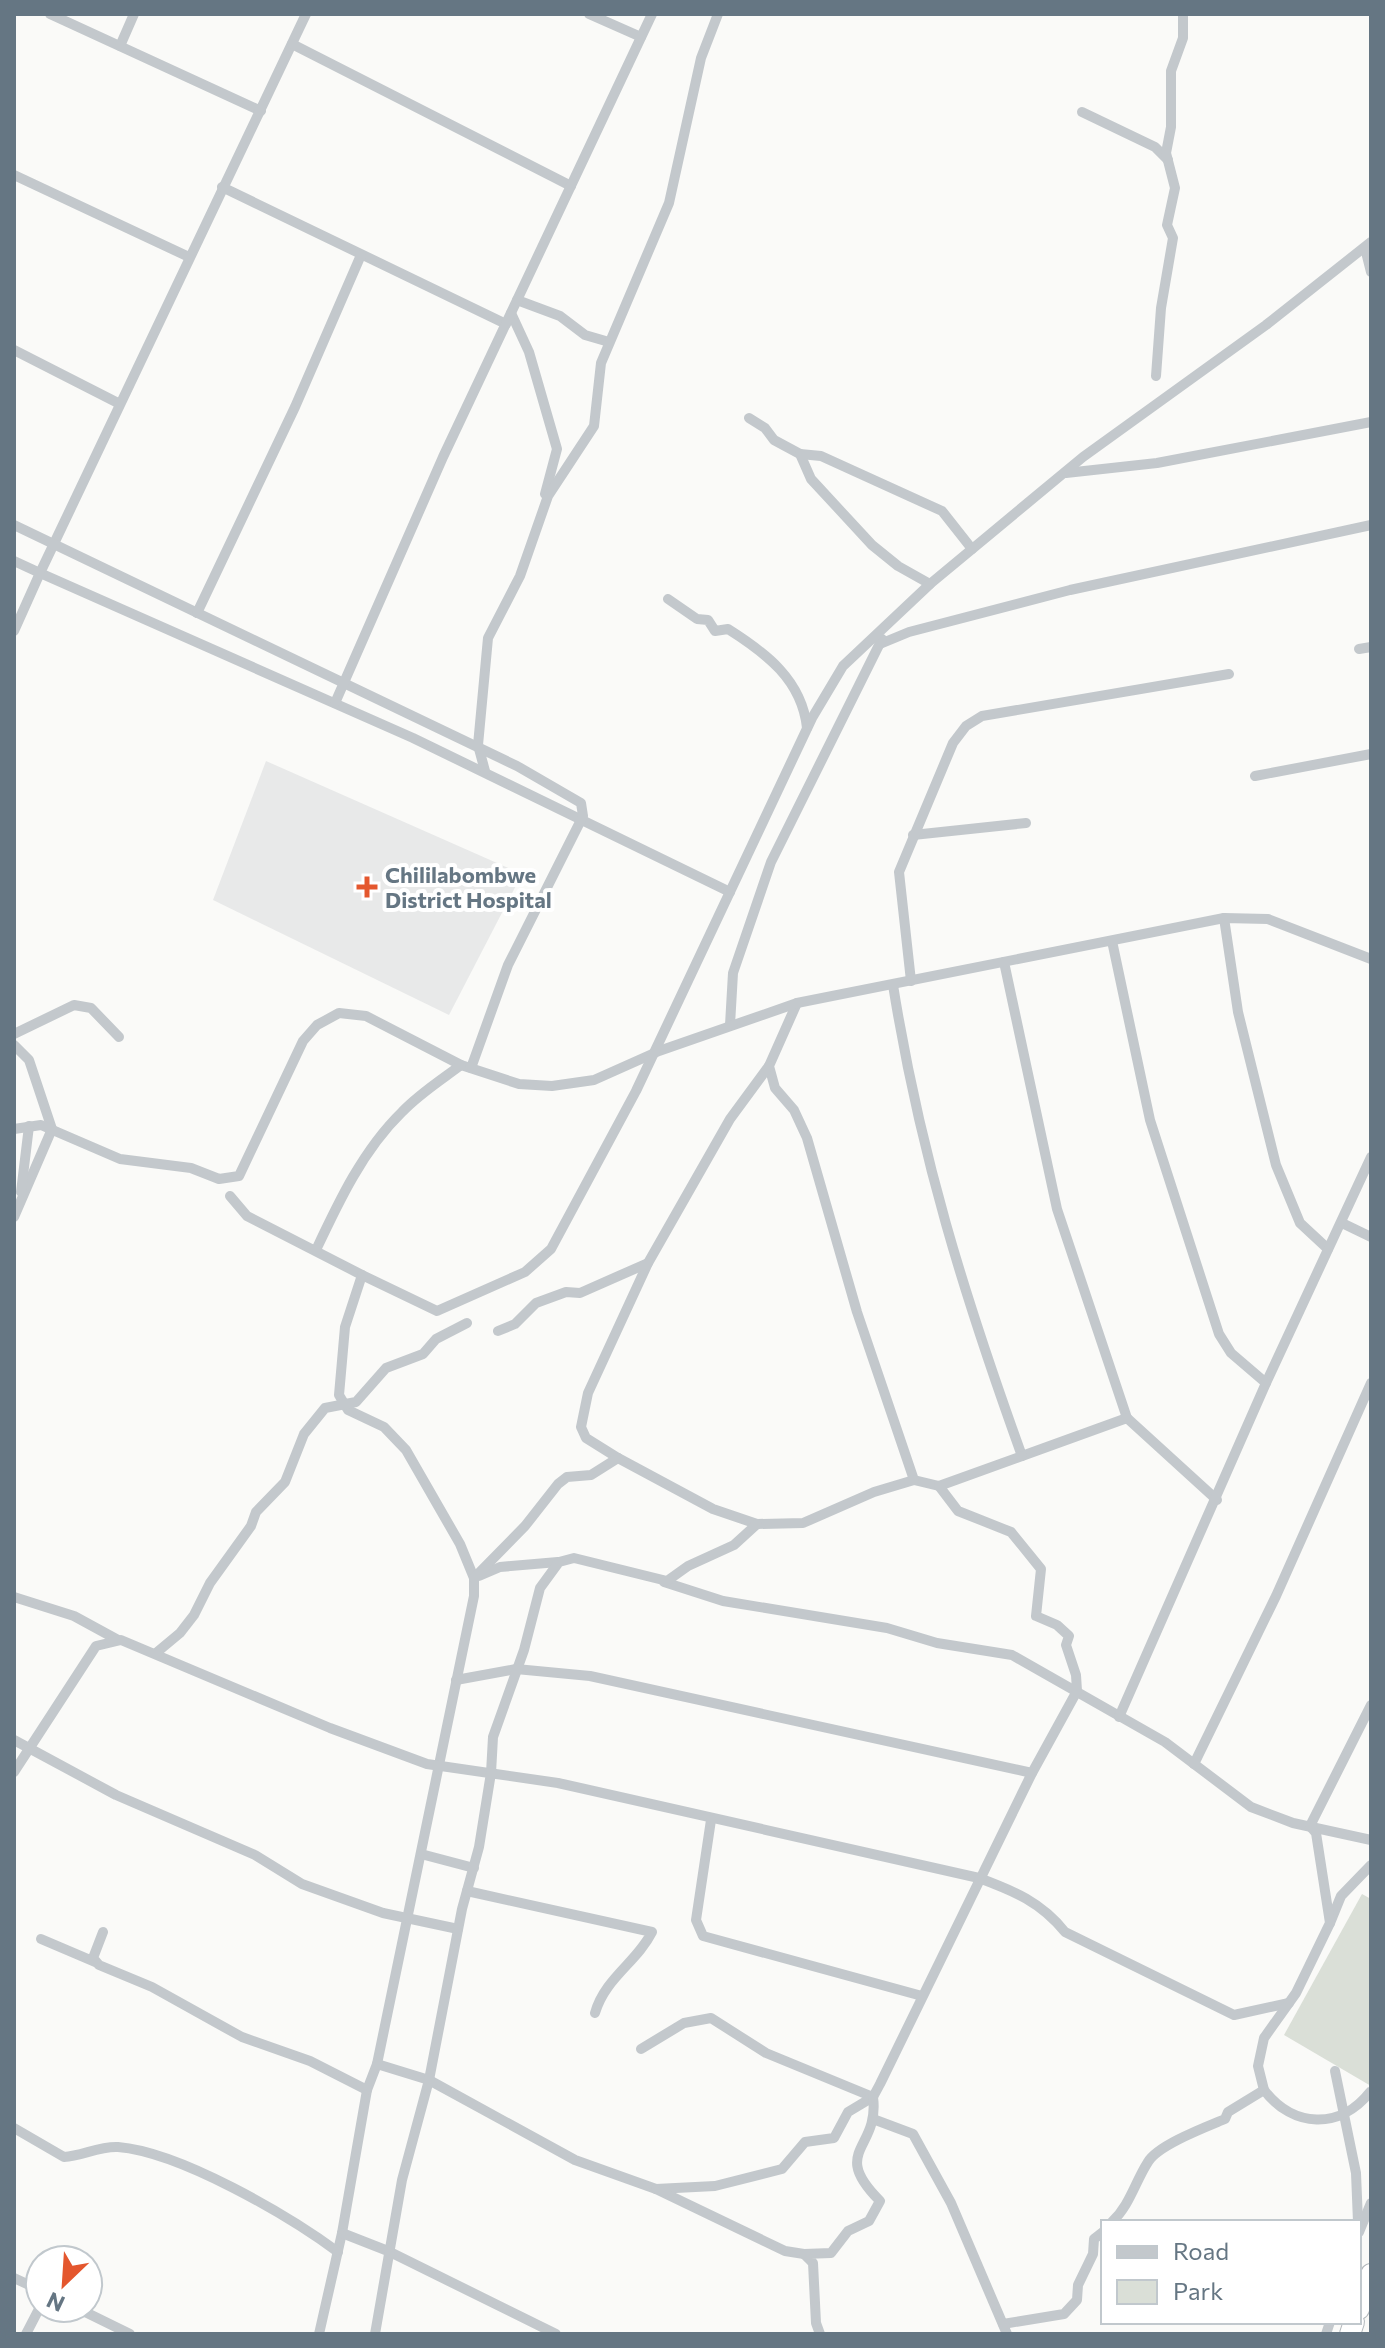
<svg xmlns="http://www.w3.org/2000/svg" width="1385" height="2348" font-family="Commissioner,sans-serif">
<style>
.built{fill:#e8e9e9}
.green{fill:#dadfd7}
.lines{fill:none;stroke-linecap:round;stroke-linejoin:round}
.highway-casing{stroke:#b4b9bd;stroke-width:22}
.street{stroke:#c3c8cc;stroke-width:10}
.highway{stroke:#fff;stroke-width:20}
.poi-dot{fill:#e4572e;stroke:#fff;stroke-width:3}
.labels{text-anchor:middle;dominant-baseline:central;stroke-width:8;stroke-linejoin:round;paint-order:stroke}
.poi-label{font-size:22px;font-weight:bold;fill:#657683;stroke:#fff;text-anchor:start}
</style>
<rect width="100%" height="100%" fill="#fafaf8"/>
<path class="built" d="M266 761 522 874 449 1015 213 900Z"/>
<path class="green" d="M1362 1894 1371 1899V2086L1284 2035Z"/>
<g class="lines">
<defs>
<g id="highway">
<path d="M1359 2309 1371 2274"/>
<path d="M1350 2334 1354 2322"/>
</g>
</defs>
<use href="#highway" class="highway-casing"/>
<g class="street">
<path d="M50 14 261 111"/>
<path d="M306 14 40 573 413 738 730 892"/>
<path d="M589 14 641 37"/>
<path d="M292 44 571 186"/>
<path d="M120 46 134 14"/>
<path d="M1082 112 1155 147 1168 160"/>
<path d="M14 175 189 257"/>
<path d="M222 187 506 324"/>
<path d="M1365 248 1371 272"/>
<path d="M517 300 560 316 585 335 609 342"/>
<path d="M511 313 529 352 557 449 545 494"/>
<path d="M14 350 118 403"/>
<path d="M1156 376 1161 308 1173 238 1167 225 1175 188 1166 153 1171 127V71L1183 38V14"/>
<path d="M749 418 765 428 774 440 800 454 811 479 872 545 898 566 930 584"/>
<path d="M800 454 821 456 942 511 972 549"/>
<path d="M1066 473 1157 463 1371 422"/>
<path d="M14 525 517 766 581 803 583 816 508 965 471 1068"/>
<path d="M14 561 40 573 14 631"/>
<path d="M668 599 697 619 708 620 715 631 728 629C766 653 802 680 807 728"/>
<path d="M197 613 295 407 361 255"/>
<path d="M880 644 909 632 1070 590 1371 525"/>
<path d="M1359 649 1371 647"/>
<path d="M335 703 443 457 652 14"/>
<path d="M485 771 478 745 488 638 520 576 548 496 594 426 601 363 669 203 701 58 718 14"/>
<path d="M1255 776 1371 754"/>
<path d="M913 835 1026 823"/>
<path d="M1224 918 1238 1012 1276 1165 1300 1223 1328 1249"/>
<path d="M1112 941 1150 1120 1219 1334 1231 1353 1266 1383"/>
<path d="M1004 962 1057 1209 1127 1418"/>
<path d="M911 981 899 872 953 743 966 726 982 716 1229 674"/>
<path d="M893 985C920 1154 964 1295 1022 1456L1127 1418 1217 1500"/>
<path d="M797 1003 769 1066 775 1088 794 1110 807 1138 857 1312 914 1480 939 1486 1022 1456"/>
<path d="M730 1025 733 973 771 862 882 639"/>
<path d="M14 1034 74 1005 91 1008 119 1037"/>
<path d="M14 1045 29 1060 52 1129 14 1217"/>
<path d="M769 1066 730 1119 648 1263 588 1393 581 1427 586 1438 618 1458 713 1509 757 1524 803 1523 874 1492 914 1480"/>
<path d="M14 1129 41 1125 120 1159 191 1168 219 1179 239 1176 303 1041 317 1025 339 1013 366 1016 461 1065 519 1084 552 1086 594 1080 659 1051 797 1003 1224 918 1268 919 1371 959"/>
<path d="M21 1192 29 1126"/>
<path d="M230 1196 247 1216 362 1275 345 1327 339 1395 348 1410 384 1427 406 1450 460 1544 474 1578V1596L377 2064 367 2090 342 2233 319 2334"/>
<path d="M1342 1223 1371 1237"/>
<path d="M316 1250C339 1201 363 1150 402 1112 419 1094 441 1080 461 1065"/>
<path d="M362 1275 437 1311 525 1272 551 1249 636 1091 812 718 843 666 930 584 1083 457 1266 325 1371 242"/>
<path d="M498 1331 515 1324 536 1303 566 1292 580 1293 648 1263"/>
<path d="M479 1576 500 1567 558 1562"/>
<path d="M474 1578 525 1526 558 1484 567 1477 591 1475 618 1458"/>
<path d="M664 1582 723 1601 887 1628 937 1643 1012 1655 1165 1742 1251 1807 1293 1823 1371 1840"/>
<path d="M14 1597 74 1616 118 1640"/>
<path d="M156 1653 180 1633 194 1615 210 1583 251 1526 256 1512 285 1482 304 1434 325 1408 356 1402 386 1368 423 1354 436 1339 467 1323"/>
<path d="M456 1680 516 1669 590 1676 1032 1773"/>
<path d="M1119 1717 1266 1383 1371 1157"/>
<path d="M14 1740 116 1795 255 1855 302 1884 383 1913 458 1929"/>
<path d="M1194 1764 1276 1596 1371 1383"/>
<path d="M14 1772 96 1646 121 1640 330 1728 427 1764 558 1783 979 1878C1014 1891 1041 1902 1065 1932L1234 2015 1289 2003"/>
<path d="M711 1820 696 1920 703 1936 922 1996"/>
<path d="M421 1854 474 1868"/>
<path d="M467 1891 652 1932C637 1962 605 1978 595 2013"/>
<path d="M1330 1923 1341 1896 1371 1865"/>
<path d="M103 1932 93 1958 99 1965 152 1987 242 2037 310 2061 367 2090"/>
<path d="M41 1939 95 1962"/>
<path d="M641 2049 684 2023 711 2018 766 2053 873 2097"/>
<path d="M377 2064 429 2080 575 2160 656 2189 715 2186 782 2169 805 2142 834 2138 848 2112 873 2097 880 2084 1032 1773 1077 1691 1076 1675 1066 1645 1069 1636 1057 1625 1036 1616 1041 1569 1011 1532 958 1511 939 1486"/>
<path d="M1335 2071 1356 2173 1358 2222"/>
<path d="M1264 2090 1258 2066 1264 2038 1296 1993 1330 1923 1316 1833 1310 1826 1371 1705"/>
<path d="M873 2119 913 2134 951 2203 1007 2334"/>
<path d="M14 2128 64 2157C82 2156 99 2146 118 2147 180 2152 288 2215 338 2252"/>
<path d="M656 2189 785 2251 804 2254"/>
<path d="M1112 2222C1130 2205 1135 2182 1148 2162 1158 2145 1206 2127 1225 2119L1228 2112 1264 2090C1293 2128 1340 2130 1370 2092"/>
<path d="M1359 2232 1371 2203"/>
<path d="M342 2233 388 2251 556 2334"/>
<path d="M14 2278 40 2290"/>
<path d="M77 2308 130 2334"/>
<path d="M1003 2324 1064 2314 1077 2300 1078 2285 1093 2254 1094 2239 1103 2232"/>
<path d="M26 2334 40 2307"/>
<path d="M375 2334 402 2180 429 2080 462 1909 479 1847 491 1773 493 1737 524 1650 540 1588 559 1562 574 1558 667 1581 688 1566 734 1545 757 1524"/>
<path d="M820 2334 816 2323 813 2263 804 2254 831 2253 848 2231 869 2221 880 2201C829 2150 880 2150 873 2097"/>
<path d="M1326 2334 1330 2322"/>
</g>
<use href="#highway" class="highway"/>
</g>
<path class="poi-dot" d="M363 875h8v8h8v8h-8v8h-8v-8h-8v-8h8z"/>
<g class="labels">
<g class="poi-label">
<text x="385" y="874">Chililabombwe<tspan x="385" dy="25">District Hospital</tspan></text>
</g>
</g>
<rect width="1385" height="2348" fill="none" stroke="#657683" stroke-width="32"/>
<rect x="1101" y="2220" width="260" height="104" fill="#ffffff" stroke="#c1c8cd" stroke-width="2"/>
<rect x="1117" y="2246" width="40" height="12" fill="#c3c8cc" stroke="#c1c8cd" stroke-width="2"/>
<text x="1173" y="2260" font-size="24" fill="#657683">Road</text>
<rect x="1117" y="2280" width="40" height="24" fill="#dadfd7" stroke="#c1c8cd" stroke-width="2"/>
<text x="1173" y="2300" font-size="24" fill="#657683">Park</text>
<g transform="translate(64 2284) rotate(205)"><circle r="38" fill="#ffffff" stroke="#c1c8cd" stroke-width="2"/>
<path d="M0-6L14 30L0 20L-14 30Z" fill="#e4572e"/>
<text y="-12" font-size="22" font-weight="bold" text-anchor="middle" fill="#657683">N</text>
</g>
</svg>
